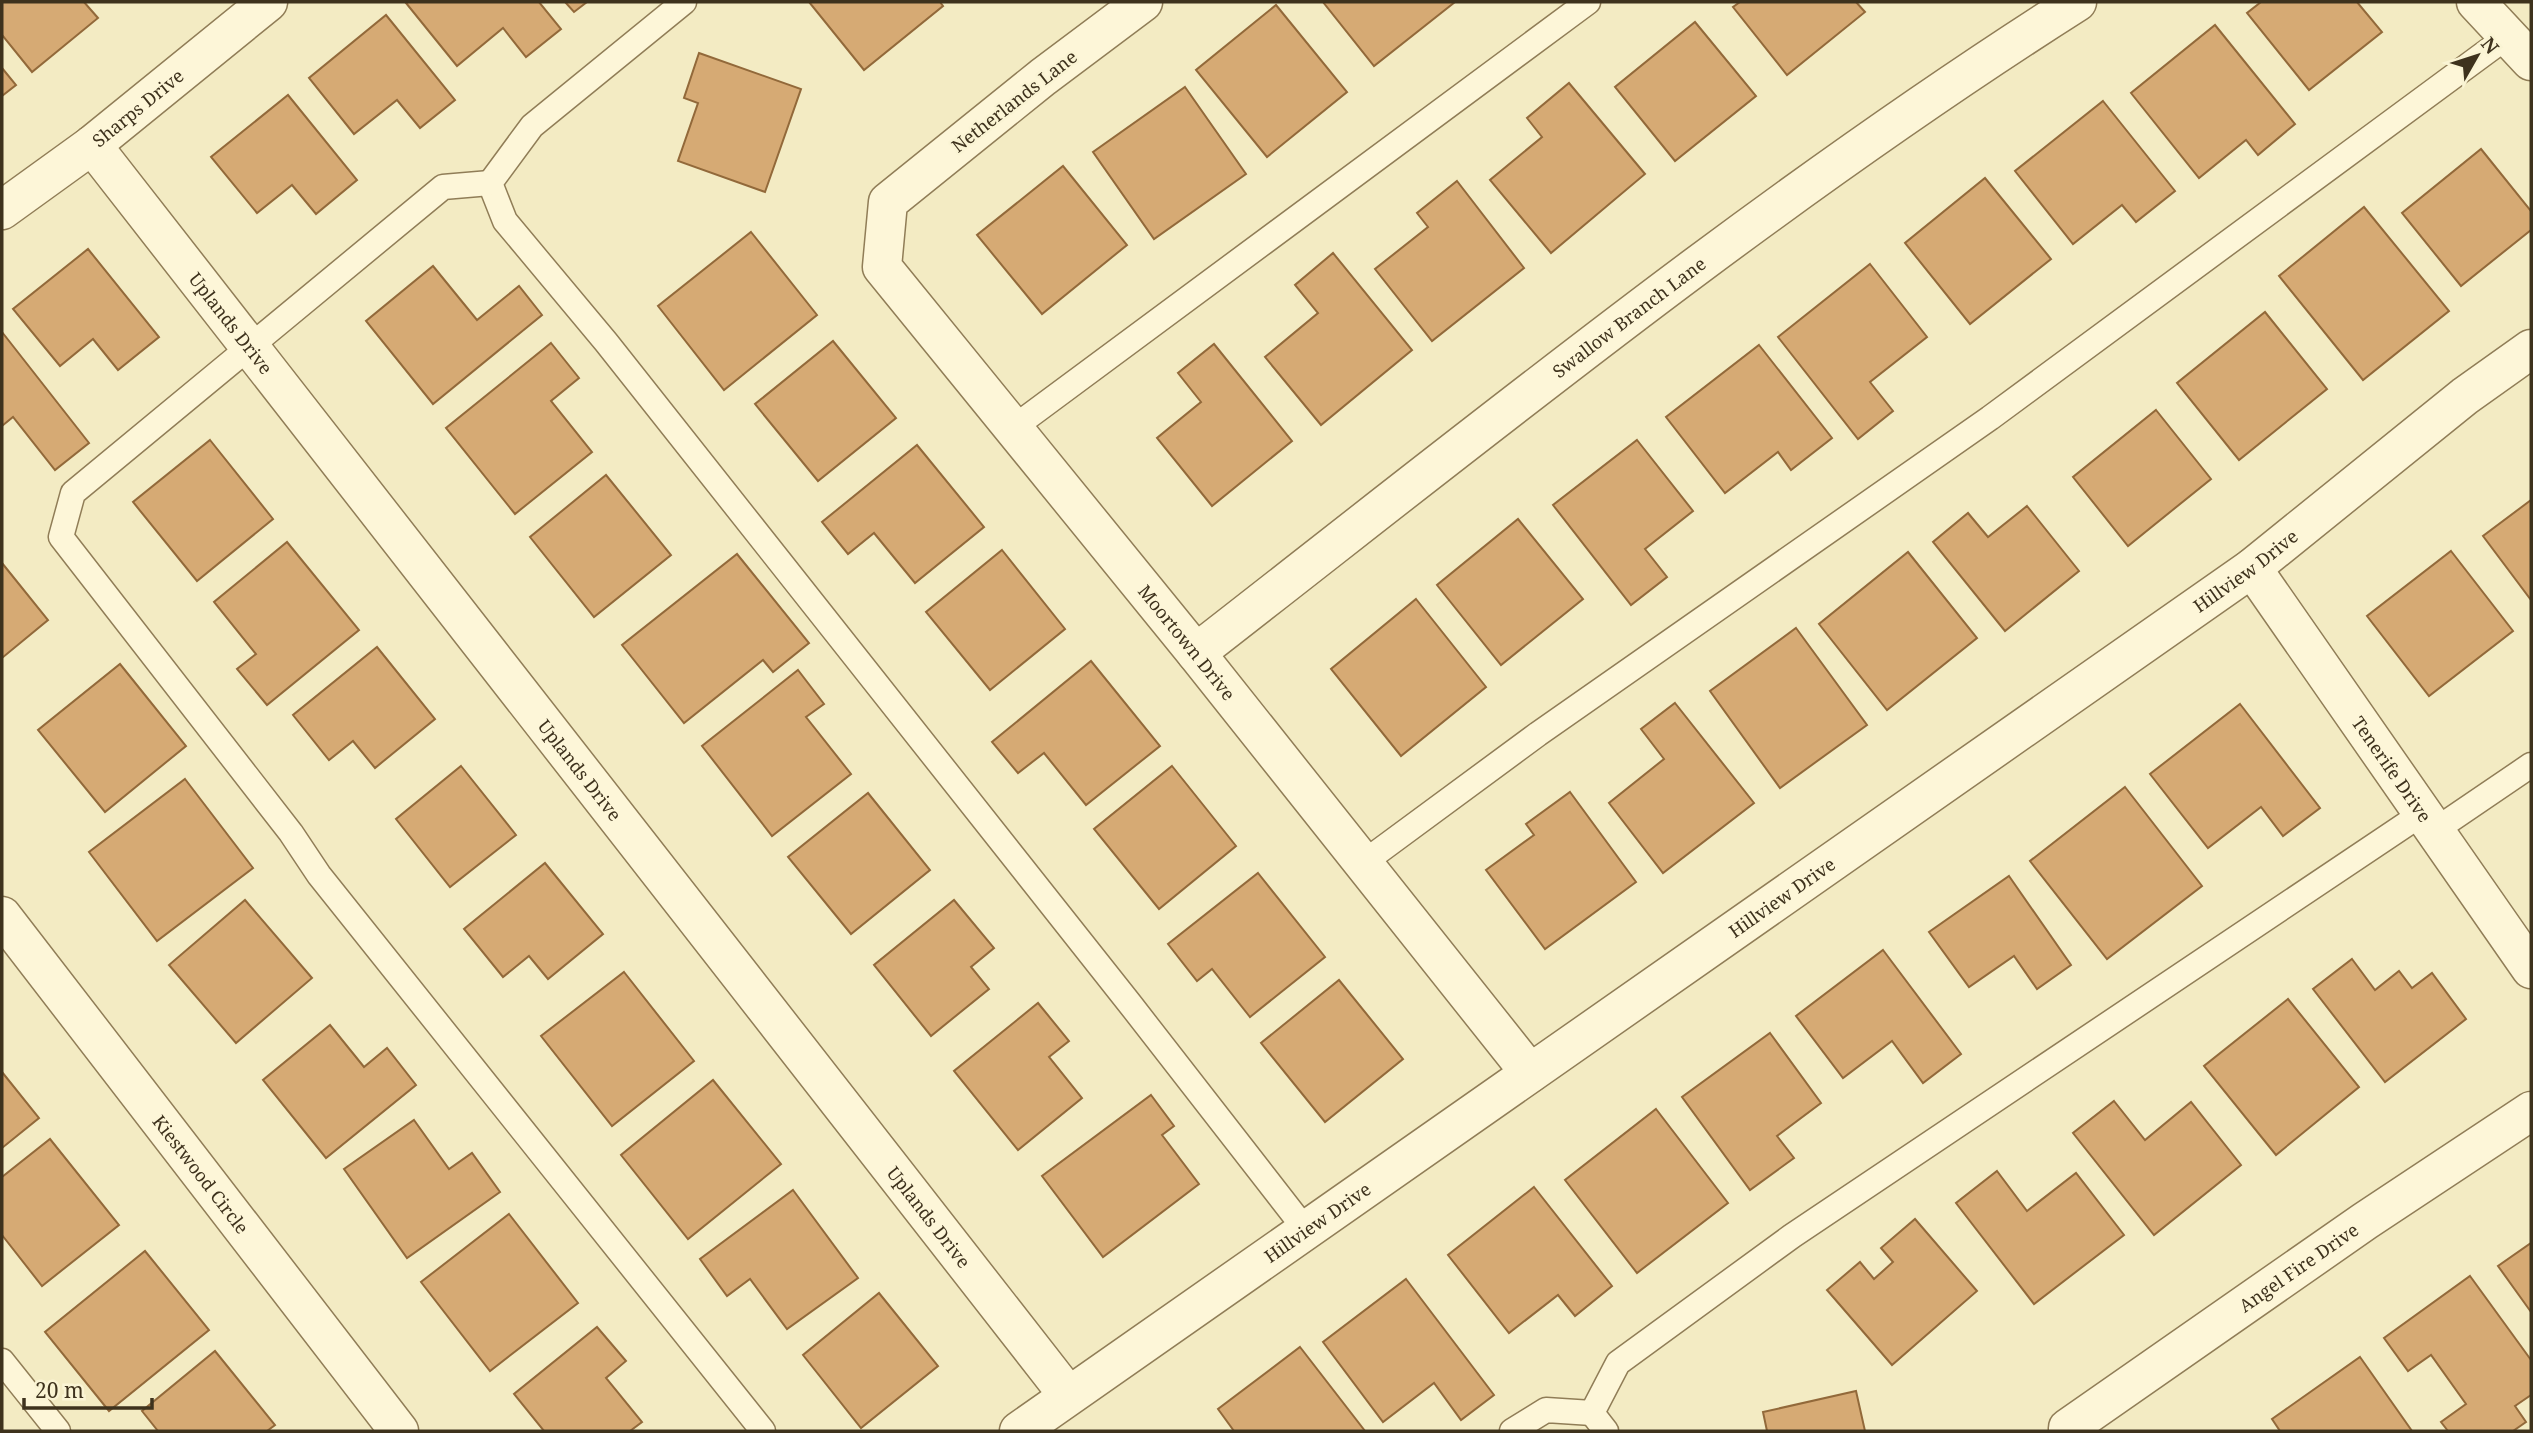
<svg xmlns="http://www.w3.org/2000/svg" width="2533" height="1433" font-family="'Noto Serif',serif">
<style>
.building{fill:#d6aa74;stroke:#92693a;stroke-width:2}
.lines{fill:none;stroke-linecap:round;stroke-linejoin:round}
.lane-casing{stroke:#907d57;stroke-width:27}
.street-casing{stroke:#907d57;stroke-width:41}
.lane{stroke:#fdf6d8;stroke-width:24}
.street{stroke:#fdf6d8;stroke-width:38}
.labels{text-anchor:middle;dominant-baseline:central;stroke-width:5;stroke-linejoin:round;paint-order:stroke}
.street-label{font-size:18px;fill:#3e321d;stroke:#faf4d4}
</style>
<rect width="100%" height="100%" fill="#f3ebc3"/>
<g class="building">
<path d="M2 2H84L98 18 32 72 2 35Z"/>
<path d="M408 2H539L561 29 526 57 503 28 457 66 406 3Z"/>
<path d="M565 2H587L574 12Z"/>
<path d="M809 2H940L943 6 864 70Z"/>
<path d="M1323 2H1455L1374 66Z"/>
<path d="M1740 2H1856L1865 12 1787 75 1733 7Z"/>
<path d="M2261 2H2357L2382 32 2309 90 2247 13Z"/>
<path d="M1276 5 1347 92 1267 157 1196 70Z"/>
<path d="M386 15 455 100 420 128 397 100 354 134 309 78Z"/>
<path d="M1695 22 1756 96 1675 161 1615 87Z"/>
<path d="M2215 25 2295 124 2258 155 2246 140 2199 178 2131 93Z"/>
<path d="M699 53 801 89 765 192 678 161 698 103 684 98Z"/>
<path d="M2 68 16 85 2 96Z"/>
<path d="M1569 83 1645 174 1551 253 1490 180 1542 137 1527 118Z"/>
<path d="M1185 87 1246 174 1154 239 1093 152Z"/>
<path d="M288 95 357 180 316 214 292 185 257 213 211 157Z"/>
<path d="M2103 101 2175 191 2136 222 2122 205 2073 244 2015 171Z"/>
<path d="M2481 149 2531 211V230L2461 286 2402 213Z"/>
<path d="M1063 166 1127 245 1042 314 977 235Z"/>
<path d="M1985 178 2051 259 1970 324 1905 243Z"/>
<path d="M1457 181 1524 268 1432 341 1375 269 1428 227 1417 213Z"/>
<path d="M2364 207 2449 311 2363 380 2279 276Z"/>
<path d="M751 232 817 315 724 390 658 306Z"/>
<path d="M88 249 159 337 118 370 93 339 60 366 13 309Z"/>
<path d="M1333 253 1412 350 1321 425 1265 357 1318 313 1295 285Z"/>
<path d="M1870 264 1927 337 1870 382 1893 411 1858 439 1778 337Z"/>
<path d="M433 266 477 320 519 286 542 315 433 404 366 321Z"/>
<path d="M2265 312 2327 389 2239 460 2177 383Z"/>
<path d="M2 332 89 443 55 470 13 417 2 426Z"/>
<path d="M833 341 896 418 818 481 755 404Z"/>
<path d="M551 343 579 378 551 401 592 452 515 514 446 428Z"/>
<path d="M1214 344 1292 441 1212 506 1157 438 1201 402 1178 373Z"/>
<path d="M1759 345 1832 438 1791 470 1778 452 1725 493 1666 417Z"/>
<path d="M2156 410 2211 479 2128 546 2073 477Z"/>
<path d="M210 440 273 519 197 581 133 502Z"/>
<path d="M1637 440 1693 511 1645 549 1667 577 1631 605 1553 505Z"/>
<path d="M917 445 984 527 915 583 874 533 848 554 822 522Z"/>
<path d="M606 475 671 555 594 617 530 537Z"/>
<path d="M2531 500V600L2483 536Z"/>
<path d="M2027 506 2079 571 2005 631 1933 542 1968 513 1988 537Z"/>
<path d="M1518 519 1583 599 1501 665 1437 585Z"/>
<path d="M287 542 359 630 267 705 237 669 256 654 214 602Z"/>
<path d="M1002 550 1065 629 990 690 926 612Z"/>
<path d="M2451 551 2513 631 2429 696 2367 616Z"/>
<path d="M1908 552 1977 638 1887 710 1819 624Z"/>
<path d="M737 554 809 643 773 672 763 660 684 723 622 645Z"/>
<path d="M2 563 48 620 2 658Z"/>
<path d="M1416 599 1486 687 1401 756 1331 669Z"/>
<path d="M1796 628 1867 725 1780 788 1710 691Z"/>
<path d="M377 647 435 719 375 768 353 741 329 760 293 715Z"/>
<path d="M1091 661 1160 746 1086 805 1044 753 1018 773 992 742Z"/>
<path d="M120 664 186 746 105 812 38 730Z"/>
<path d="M798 670 824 704 806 717 851 774 772 836 702 746Z"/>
<path d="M1675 703 1754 803 1663 873 1609 803 1664 759 1641 729Z"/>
<path d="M2240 704 2320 808 2283 836 2261 807 2208 848 2150 774Z"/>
<path d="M461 766 516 835 450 887 396 819Z"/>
<path d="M1172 766 1236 846 1159 909 1094 829Z"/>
<path d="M185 779 253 868 157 941 89 852Z"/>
<path d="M2125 787 2202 886 2107 959 2030 861Z"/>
<path d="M1570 792 1636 882 1545 949 1486 870 1534 835 1526 824Z"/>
<path d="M868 793 930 870 851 934 788 857Z"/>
<path d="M545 863 603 934 548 979 529 956 503 977 464 929Z"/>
<path d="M1258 873 1325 957 1250 1017 1212 969 1197 981 1168 944Z"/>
<path d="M2009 876 2071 965 2037 989 2014 956 1969 987 1929 932Z"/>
<path d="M245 900 312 978 236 1043 169 965Z"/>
<path d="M954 900 994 948 971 967 989 989 931 1036 874 965Z"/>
<path d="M1883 950 1961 1054 1923 1083 1892 1041 1843 1078 1796 1016Z"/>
<path d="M2352 959 2375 990 2399 971 2412 988 2432 973 2466 1019 2385 1082 2313 989Z"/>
<path d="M624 972 694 1061 612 1126 541 1036Z"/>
<path d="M1339 980 1403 1059 1325 1122 1261 1043Z"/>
<path d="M2288 999 2359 1087 2276 1155 2204 1066Z"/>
<path d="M1038 1003 1069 1041 1049 1057 1082 1098 1018 1150 954 1071Z"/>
<path d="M330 1025 364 1067 387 1048 416 1085 326 1158 263 1080Z"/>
<path d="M1770 1033 1821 1103 1777 1136 1794 1158 1750 1190 1682 1097Z"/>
<path d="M2 1072 39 1118 2 1148Z"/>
<path d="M713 1080 781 1164 688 1239 621 1155Z"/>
<path d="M1151 1095 1174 1126 1162 1135 1199 1184 1103 1257 1042 1176Z"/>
<path d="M2114 1101 2145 1140 2191 1102 2241 1165 2154 1235 2073 1133Z"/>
<path d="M1656 1109 1728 1203 1637 1273 1565 1180Z"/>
<path d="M414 1120 449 1169 472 1153 500 1192 407 1258 344 1169Z"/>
<path d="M50 1139 119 1225 42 1286 2 1235V1177Z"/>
<path d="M1997 1171 2027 1211 2076 1173 2124 1235 2034 1304 1956 1203Z"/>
<path d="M1534 1187 1612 1286 1575 1316 1558 1295 1509 1333 1448 1255Z"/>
<path d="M793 1190 858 1278 787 1329 750 1279 727 1296 700 1259Z"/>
<path d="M509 1214 578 1303 490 1371 421 1282Z"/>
<path d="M1915 1219 1977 1291 1892 1365 1827 1290 1860 1262 1874 1279 1893 1262 1881 1248Z"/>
<path d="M2531 1243V1312L2498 1266Z"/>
<path d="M145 1251 209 1330 109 1411 45 1332Z"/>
<path d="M2470 1276 2531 1360V1395L2515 1406 2526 1422 2513 1431H2448L2441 1422 2466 1404 2431 1355 2408 1371 2384 1338Z"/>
<path d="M1406 1279 1494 1395 1461 1420 1434 1383 1383 1422 1323 1342Z"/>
<path d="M879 1293 938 1366 861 1428 803 1355Z"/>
<path d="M597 1327 626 1361 606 1378 642 1422 630 1431H544L514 1394Z"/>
<path d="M1300 1347 1365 1431H1234L1218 1409Z"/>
<path d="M215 1351 275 1425 267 1431H158L142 1411Z"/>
<path d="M2360 1357 2412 1431H2280L2272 1419Z"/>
<path d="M1856 1391 1865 1431H1767L1763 1412Z"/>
</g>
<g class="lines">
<defs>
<g id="lane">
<path d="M684 2 532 126 490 183 505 221 606 342 1130 1004 1305 1229"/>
<path d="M490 183 443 187 73 493 61 537 291 833 319 875 763 1431"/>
<path d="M1013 428 1588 2"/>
<path d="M2434 831 2531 765"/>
<path d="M1363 863 1538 734 1990 418 2508 36"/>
<path d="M2 1361 58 1431"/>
<path d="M1512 1431 1546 1410 1592 1413"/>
<path d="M1606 1431 1592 1413 1618 1363 1792 1236 2423 813"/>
</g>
<g id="street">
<path id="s1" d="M1143 2 1043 77 888 202 882 267 1196 653 1530 1073"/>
<path d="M2476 2 2531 61"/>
<path id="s2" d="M92 145 1068 1395"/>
<path id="s3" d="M2 210 92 145 268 2"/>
<path id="s4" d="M2252 568 2531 969"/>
<path id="s5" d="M1196 653C1484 429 1768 198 2077 2"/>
<path id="s6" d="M2 916 399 1431"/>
<path id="s7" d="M1019 1431 2252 568 2465 396 2531 349"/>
<path id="s8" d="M2068 1431V1428L2365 1221 2531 1111"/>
</g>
</defs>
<use href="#lane" class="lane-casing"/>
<use href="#street" class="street-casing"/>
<use href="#lane" class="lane"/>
<use href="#street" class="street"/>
</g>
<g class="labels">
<g class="street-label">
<text transform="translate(1014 101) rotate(-38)">Netherlands Lane</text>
<text stroke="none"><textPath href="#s3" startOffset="170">Sharps Drive</textPath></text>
<text stroke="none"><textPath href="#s5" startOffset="548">Swallow Branch Lane</textPath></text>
<text stroke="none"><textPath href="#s2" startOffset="226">Uplands Drive</textPath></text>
<text stroke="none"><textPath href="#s7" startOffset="1498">Hillview Drive</textPath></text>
<text stroke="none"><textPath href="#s1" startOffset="873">Moortown Drive</textPath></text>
<text stroke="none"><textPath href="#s4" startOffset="245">Tenerife Drive</textPath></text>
<text stroke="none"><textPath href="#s2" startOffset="793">Uplands Drive</textPath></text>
<text stroke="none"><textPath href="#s7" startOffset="931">Hillview Drive</textPath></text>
<text stroke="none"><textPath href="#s6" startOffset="326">Kiestwood Circle</textPath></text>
<text stroke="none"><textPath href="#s2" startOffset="1360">Uplands Drive</textPath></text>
<text stroke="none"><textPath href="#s7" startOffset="364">Hillview Drive</textPath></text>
<text stroke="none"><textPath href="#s8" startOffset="284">Angel Fire Drive</textPath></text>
</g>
</g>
<rect width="2533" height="1433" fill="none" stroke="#3e321d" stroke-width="7"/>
<g transform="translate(2477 56) rotate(51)" stroke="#faf4d4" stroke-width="5" paint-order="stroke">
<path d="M0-5L12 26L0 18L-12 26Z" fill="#3e321d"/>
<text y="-10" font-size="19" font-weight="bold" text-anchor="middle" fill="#3e321d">N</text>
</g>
<path d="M24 1398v10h128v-10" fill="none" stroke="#3e321d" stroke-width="3.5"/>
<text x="35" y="1398" font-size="21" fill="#3e321d" stroke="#faf4d4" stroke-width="5" paint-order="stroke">20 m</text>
</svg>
